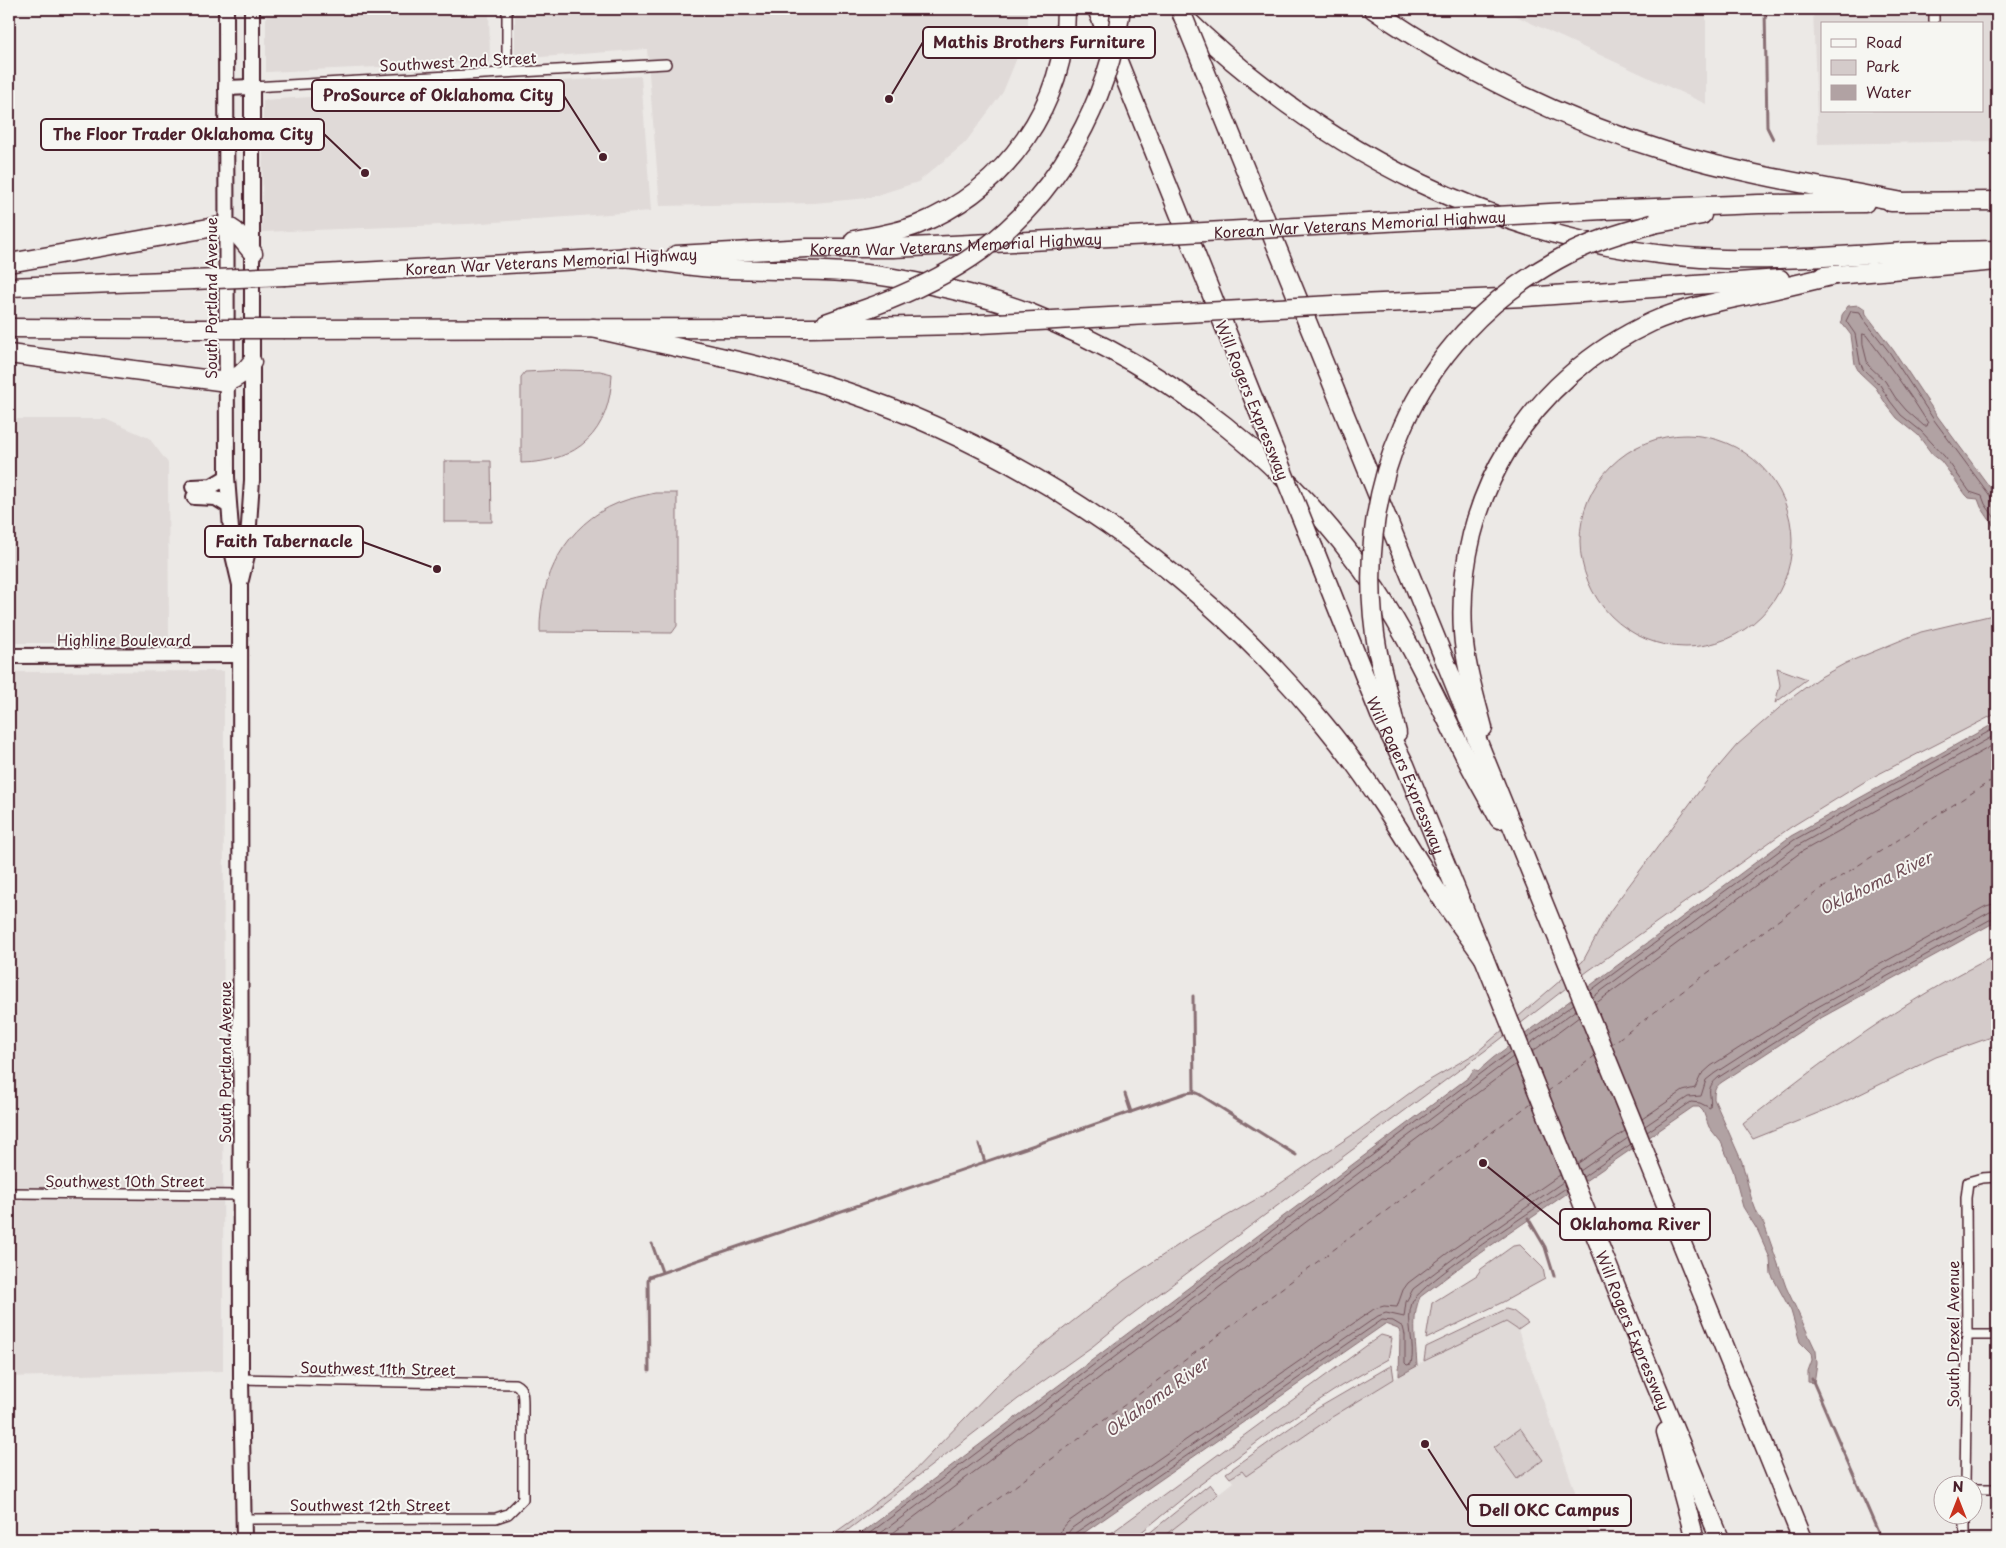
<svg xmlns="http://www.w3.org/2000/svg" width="2006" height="1548" font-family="'Playpen Sans',sans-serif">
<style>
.built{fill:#e0dad8;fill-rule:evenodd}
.green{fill:#d4cbca;stroke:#8f757a}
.water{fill:#b1a2a3;stroke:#886e73}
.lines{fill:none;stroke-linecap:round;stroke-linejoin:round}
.shore{stroke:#73535b;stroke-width:1}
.stream{stroke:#886e73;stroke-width:3}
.ferry{stroke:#6e4d55;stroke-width:1;stroke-dasharray:6 5;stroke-linecap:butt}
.street-casing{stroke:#4a1f2b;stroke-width:12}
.secondary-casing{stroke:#4a1f2b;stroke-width:18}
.highway-casing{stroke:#4a1f2b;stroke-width:21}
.street{stroke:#f6f6f2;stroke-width:9}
.secondary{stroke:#f6f6f2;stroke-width:14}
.highway{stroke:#f6f6f2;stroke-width:18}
.highway-bridge-casing{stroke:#4a1f2b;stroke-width:21;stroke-linecap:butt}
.highway-bridge{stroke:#f6f6f2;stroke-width:18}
.labels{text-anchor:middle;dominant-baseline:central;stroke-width:4;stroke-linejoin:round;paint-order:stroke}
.street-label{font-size:15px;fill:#4a1f2b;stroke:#f6f6f2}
.water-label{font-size:16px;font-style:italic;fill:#6e4d55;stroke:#f6f6f2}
.leader{fill:none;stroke:#4a1f2b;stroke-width:2}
.callout-dot{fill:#4a1f2b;stroke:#f6f6f2;stroke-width:2}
.callout{fill:#f6f6f2;stroke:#4a1f2b;stroke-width:2}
.callout-label{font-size:16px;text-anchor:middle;font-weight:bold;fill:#4a1f2b}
</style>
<rect width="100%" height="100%" fill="#ece9e6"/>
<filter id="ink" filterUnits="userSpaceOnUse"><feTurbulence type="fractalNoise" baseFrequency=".02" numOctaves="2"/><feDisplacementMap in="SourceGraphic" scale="10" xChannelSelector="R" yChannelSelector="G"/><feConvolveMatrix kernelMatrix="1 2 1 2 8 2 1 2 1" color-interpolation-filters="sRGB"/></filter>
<g filter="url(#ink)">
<g class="built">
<path d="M266 9H489L490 62 266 72Z"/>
<path d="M515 9H1028V31L1003 92 965 143 918 182 868 198 814 203 660 206 647 49 515 59Z"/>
<path d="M1501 9H1706V104Z"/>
<path d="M1813 9H1997V141L1818 144ZM1822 24H1982V111H1822Z"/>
<path d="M641 76 651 211 468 224 262 232 263 100Z"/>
<path d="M9 419H105L149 438 168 463 169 643H9Z"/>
<path d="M224 671 223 1371 9 1377V672Z"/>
<path d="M1506 1322 1518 1330 1592 1539H1160L1233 1482 1230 1478 1242 1471 1246 1476 1332 1417 1424 1361Z"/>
</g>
<g class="green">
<path d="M563 370 600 371 612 374C610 433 578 462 521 463V377L525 372Z"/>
<circle cx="1686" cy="541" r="106"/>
<path d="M444 461H491L492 522H444Z"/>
<path d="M655 493H677V626L672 633 540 632C539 577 566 524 618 503 630 498 643 496 655 493Z"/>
<path d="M1997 614V713L1869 779 1791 827 1588 971 1498 1041 1127 1318 1093 1346 1018 1399 844 1533 835 1539H826L864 1512 908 1477 993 1389 1031 1354 1124 1281 1192 1236 1262 1196 1355 1133 1418 1087 1476 1053 1583 961 1610 911 1709 778 1737 745 1786 702 1817 679 1846 663 1921 632Z"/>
<path d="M1777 668 1807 679 1775 703 1780 685Z"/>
<path d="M1997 955V1035L1936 1057 1838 1105 1753 1139 1743 1124C1823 1060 1905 999 1997 955Z"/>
<path d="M1520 1245 1543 1268 1545 1279 1503 1302 1426 1339 1432 1303 1477 1275 1481 1269 1513 1246Z"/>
<path d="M1506 1309 1513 1311 1528 1323 1518 1330 1506 1322 1424 1361 1426 1347Z"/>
<path d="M1381 1335 1392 1338 1388 1359 1341 1386 1274 1430 1198 1486 1133 1539H1103Z"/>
<path d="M1392 1365 1394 1379 1332 1417 1246 1476 1242 1471 1230 1478 1226 1473 1318 1408Z"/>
<path d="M1520 1428 1543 1460 1517 1479 1494 1447Z"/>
<path d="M1210 1484 1218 1494 1160 1539H1142Z"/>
</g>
<g class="water">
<path d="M1859 305 1865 309 1866 314 1894 351 1938 417 1997 497V531L1981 507 1978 499 1969 498 1966 495 1941 461 1932 454 1918 435 1897 418 1886 404 1876 388 1859 372 1855 364 1851 335 1841 322 1842 315 1848 306Z"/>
<path d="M1997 722V921L1819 1019 1722 1082C1715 1087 1714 1090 1714 1099L1742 1162 1751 1197 1757 1213 1764 1224 1786 1287 1816 1351 1817 1363 1814 1383 1808 1382V1371L1812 1360 1811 1353 1800 1342 1791 1311 1771 1274 1770 1258 1758 1231 1743 1207 1733 1170 1721 1142 1709 1127 1703 1111 1699 1107H1693L1464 1264 1420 1297C1411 1317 1416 1345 1417 1366L1399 1376 1400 1332 1398 1329 1385 1324 1075 1539H854L1469 1077 1474 1069 1478 1071 1493 1058 1791 836Z"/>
</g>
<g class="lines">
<g class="shore">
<path d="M1863 334 1866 335C1887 363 1909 392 1928 423L1927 426H1924L1906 410 1895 397 1885 381 1868 365 1863 345Z"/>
<path d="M1997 499 1991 497 1934 420 1890 353 1862 317 1860 312 1851 311 1846 321 1855 334 1860 362 1863 369 1880 385 1890 401 1901 415 1921 431 1945 457 1970 492 1982 496 1985 504 1997 521"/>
<path d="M1590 991 1794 840 1997 727"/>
<path d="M1593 997 1797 846 1997 734"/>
<path d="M1595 1004 1801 852 1997 743"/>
<path d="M1527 1038 1574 1004"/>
<path d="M1529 1044 1576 1010"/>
<path d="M1532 1052 1579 1017"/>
<path d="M1642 1119 1683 1091 1695 1088 1701 1075 1711 1066 1810 1003 1986 906 1997 903"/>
<path d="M1645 1126 1688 1097 1701 1096 1706 1080 1715 1073 1814 1009 1990 912 1997 911"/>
<path d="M1647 1132 1691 1102 1700 1103 1710 1108C1713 1094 1703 1090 1719 1077L1817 1015 1993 918 1997 917"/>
<path d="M1577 1164 1625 1131"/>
<path d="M1580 1171 1628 1138"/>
<path d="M1583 1177 1631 1144"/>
<path d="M862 1539 1511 1051"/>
<path d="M873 1539 1513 1057"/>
<path d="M885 1539 1516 1064"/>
<path d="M1059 1539 1061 1530 1068 1522 1374 1309 1384 1306 1397 1307 1403 1290 1408 1283 1453 1249 1560 1175"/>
<path d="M1067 1539 1068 1533 1072 1528 1378 1316 1386 1313 1404 1317 1406 1302 1413 1289 1458 1255 1563 1182"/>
<path d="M1073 1539 1075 1533 1087 1525 1382 1320 1393 1321 1403 1327 1405 1335V1363L1407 1365 1411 1364C1416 1345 1405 1322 1412 1303 1419 1283 1541 1205 1566 1188"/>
</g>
<g class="stream">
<path d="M1765 9 1767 127 1773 139"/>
<path d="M1193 996 1194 1092"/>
<path d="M1125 1094 1131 1112"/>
<path d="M979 1144 985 1162"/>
<path d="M1528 1218 1545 1247 1554 1276"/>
<path d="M652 1244 662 1272"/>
<path d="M649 1371 648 1280 649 1277 1186 1093 1194 1092 1199 1094 1296 1155"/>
<path d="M1812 1379 1881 1539"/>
</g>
<g class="ferry">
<path d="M1609 1046 1818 891 1997 777"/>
<path d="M1547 1092 1596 1055"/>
<path d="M944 1539 1534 1101"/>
</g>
<defs>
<g id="street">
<path d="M507 9V72"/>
<path d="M1934 9V21"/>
<path d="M252 87 666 64"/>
<path d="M9 1193 240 1195"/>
<path d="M1967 1335H1997"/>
<path d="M241 1379 515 1384C523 1388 523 1395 523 1404V1499L508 1514 496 1518 244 1519"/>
<path d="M1965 1486 1967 1335 1966 1198 1968 1182 1982 1178 1997 1177"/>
<path d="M1974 1489H1997"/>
<path d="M1965 1539V1516"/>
</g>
<g id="secondary">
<path d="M226 9 227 477 233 555 240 585 241 1379 244 1539"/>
<path d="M226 88 252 87"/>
<path d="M193 487 212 486 227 477"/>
<path d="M194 497 216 498 229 506"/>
<path d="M241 580 247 555 252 480V9"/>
<path d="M9 656 240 655"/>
</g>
<g id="highway">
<path d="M1097 9 1258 410"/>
<path d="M1373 9C1463 71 1563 120 1668 152 1745 175 1824 187 1902 202"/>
<path d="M1182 15C1321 151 1504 246 1701 258 1769 262 1836 256 1904 252 1935 251 1966 251 1997 250"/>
<path d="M1217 100 1802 1539"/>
<path d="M1891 202 1997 201"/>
<path d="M1603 210 1759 204 1865 203"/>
<path d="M1653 224 1702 215"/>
<path d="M854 240C876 236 897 233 917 225 1006 189 1066 105 1066 9"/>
<path id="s1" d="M676 255 807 248H893L1150 235"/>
<path d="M624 257C660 261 696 268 731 269 786 271 840 268 894 278 939 286 987 296 1030 313 1170 368 1293 465 1377 591 1410 641 1435 696 1462 750 1473 773 1487 796 1499 819"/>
<path d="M9 263 226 225 235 231 253 253"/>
<path d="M285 276 635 257"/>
<path d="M1823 276 1997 261"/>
<path d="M9 287 193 280"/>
<path d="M1334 305 1525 297 1780 279"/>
<path d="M826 323 871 307"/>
<path d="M9 328 195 329"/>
<path d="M593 328C678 349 764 363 847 392 1032 454 1199 573 1323 723 1367 776 1400 830 1435 888 1450 912 1468 935 1484 958"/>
<path d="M285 329 811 328 961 325"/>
<path d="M9 354 227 382C238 378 245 372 252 362"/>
<path id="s2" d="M1314 549 1380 715 1405 765 1484 958 1631 1324 1720 1539"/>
<path d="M1378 653 1397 733"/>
<path d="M1483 728C1475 697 1465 665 1463 632 1455 497 1530 378 1652 322 1679 310 1707 304 1735 298 1769 291 1802 283 1835 275"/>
<path d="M1666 1432 1695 1539"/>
</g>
</defs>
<use href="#street" class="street-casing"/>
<use href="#secondary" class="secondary-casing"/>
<use href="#highway" class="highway-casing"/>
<use href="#street" class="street"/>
<use href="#secondary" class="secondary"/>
<use href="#highway" class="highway"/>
<defs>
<g id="highway-bridge">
<path d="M1180 9 1217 100"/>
<path id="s3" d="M1150 235 1603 210"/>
<path d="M193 280 285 276"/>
<path d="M871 307C909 293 949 274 982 250 1059 193 1108 102 1121 9"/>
<path d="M961 325 1334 305"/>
<path d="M195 329H285"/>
<path d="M1258 410 1314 549"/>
<path d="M1378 653C1349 493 1413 340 1557 260 1587 243 1620 233 1653 224"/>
</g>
</defs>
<use href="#highway-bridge" class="highway-bridge-casing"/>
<use href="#highway-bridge" class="highway-bridge"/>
</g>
</g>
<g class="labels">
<g class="street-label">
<text transform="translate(458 61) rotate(-3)">Southwest 2nd Street</text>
<text stroke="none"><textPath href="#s3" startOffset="210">Korean War Veterans Memorial Highway</textPath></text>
<text stroke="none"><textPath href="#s1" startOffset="280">Korean War Veterans Memorial Highway</textPath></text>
<text transform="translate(551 261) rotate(-3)">Korean War Veterans Memorial Highway</text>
<text transform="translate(210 298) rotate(-90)">South Portland Avenue</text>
<text transform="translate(1253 400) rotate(68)">Will Rogers Expressway</text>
<text x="124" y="639">Highline Boulevard</text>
<text stroke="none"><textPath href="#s2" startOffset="244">Will Rogers Expressway</textPath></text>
<text transform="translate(224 1062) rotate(-90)">South Portland Avenue</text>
<text x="125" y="1180">Southwest 10th Street</text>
<text stroke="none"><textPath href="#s2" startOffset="844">Will Rogers Expressway</textPath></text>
<text transform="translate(1952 1334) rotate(-90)">South Drexel Avenue</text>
<text transform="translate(378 1368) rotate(1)">Southwest 11th Street</text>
<text x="370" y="1504">Southwest 12th Street</text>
</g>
<g class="water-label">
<text transform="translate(1875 882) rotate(-26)">Oklahoma River</text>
<text transform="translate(1156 1396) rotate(-36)">Oklahoma River</text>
</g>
</g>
<path class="leader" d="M889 99L923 42M603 157L564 96M365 173L324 134M437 569L363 542M1483 1163L1560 1225M1425 1444L1468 1511"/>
<g class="callout-dot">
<circle cx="889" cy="99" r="5"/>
<circle cx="603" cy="157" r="5"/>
<circle cx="365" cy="173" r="5"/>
<circle cx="437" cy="569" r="5"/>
<circle cx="1483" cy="1163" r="5"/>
<circle cx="1425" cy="1444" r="5"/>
</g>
<g class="callout">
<rect x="923" y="27" width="232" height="31" rx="5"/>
<rect x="312" y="80" width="252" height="31" rx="5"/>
<rect x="41" y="119" width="283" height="31" rx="5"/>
<rect x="205" y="526" width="158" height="31" rx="5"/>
<rect x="1560" y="1209" width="150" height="31" rx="5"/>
<rect x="1468" y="1495" width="163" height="31" rx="5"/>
</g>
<g class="callout-label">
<text x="1039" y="48">Mathis Brothers Furniture</text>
<text x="438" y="101">ProSource of Oklahoma City</text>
<text x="183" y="140">The Floor Trader Oklahoma City</text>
<text x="284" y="547">Faith Tabernacle</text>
<text x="1635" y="1230">Oklahoma River</text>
<text x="1549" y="1516">Dell OKC Campus</text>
</g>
<rect width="2006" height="1548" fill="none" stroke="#f6f6f2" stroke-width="30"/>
<rect x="15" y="15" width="1976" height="1518" fill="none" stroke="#4a1f2b" stroke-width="2" filter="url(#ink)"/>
<rect x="1821" y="22" width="162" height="90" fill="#f6f6f2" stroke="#b1a0a2"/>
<rect x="1831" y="39" width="25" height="8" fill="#f6f6f2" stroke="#b1a0a2"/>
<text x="1866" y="48" font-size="15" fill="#4a1f2b">Road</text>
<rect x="1831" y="60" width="25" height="15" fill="#d4cbca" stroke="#b1a0a2"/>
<text x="1866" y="72" font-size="15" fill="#4a1f2b">Park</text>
<rect x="1831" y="85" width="25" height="15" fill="#b1a2a3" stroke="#b1a0a2"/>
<text x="1866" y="98" font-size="15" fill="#4a1f2b">Water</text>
<g transform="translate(1958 1500)"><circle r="24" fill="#f6f6f2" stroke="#b1a0a2"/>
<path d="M0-4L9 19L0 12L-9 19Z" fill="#c8321e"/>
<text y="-8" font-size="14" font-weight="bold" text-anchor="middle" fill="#4a1f2b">N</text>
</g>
</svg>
